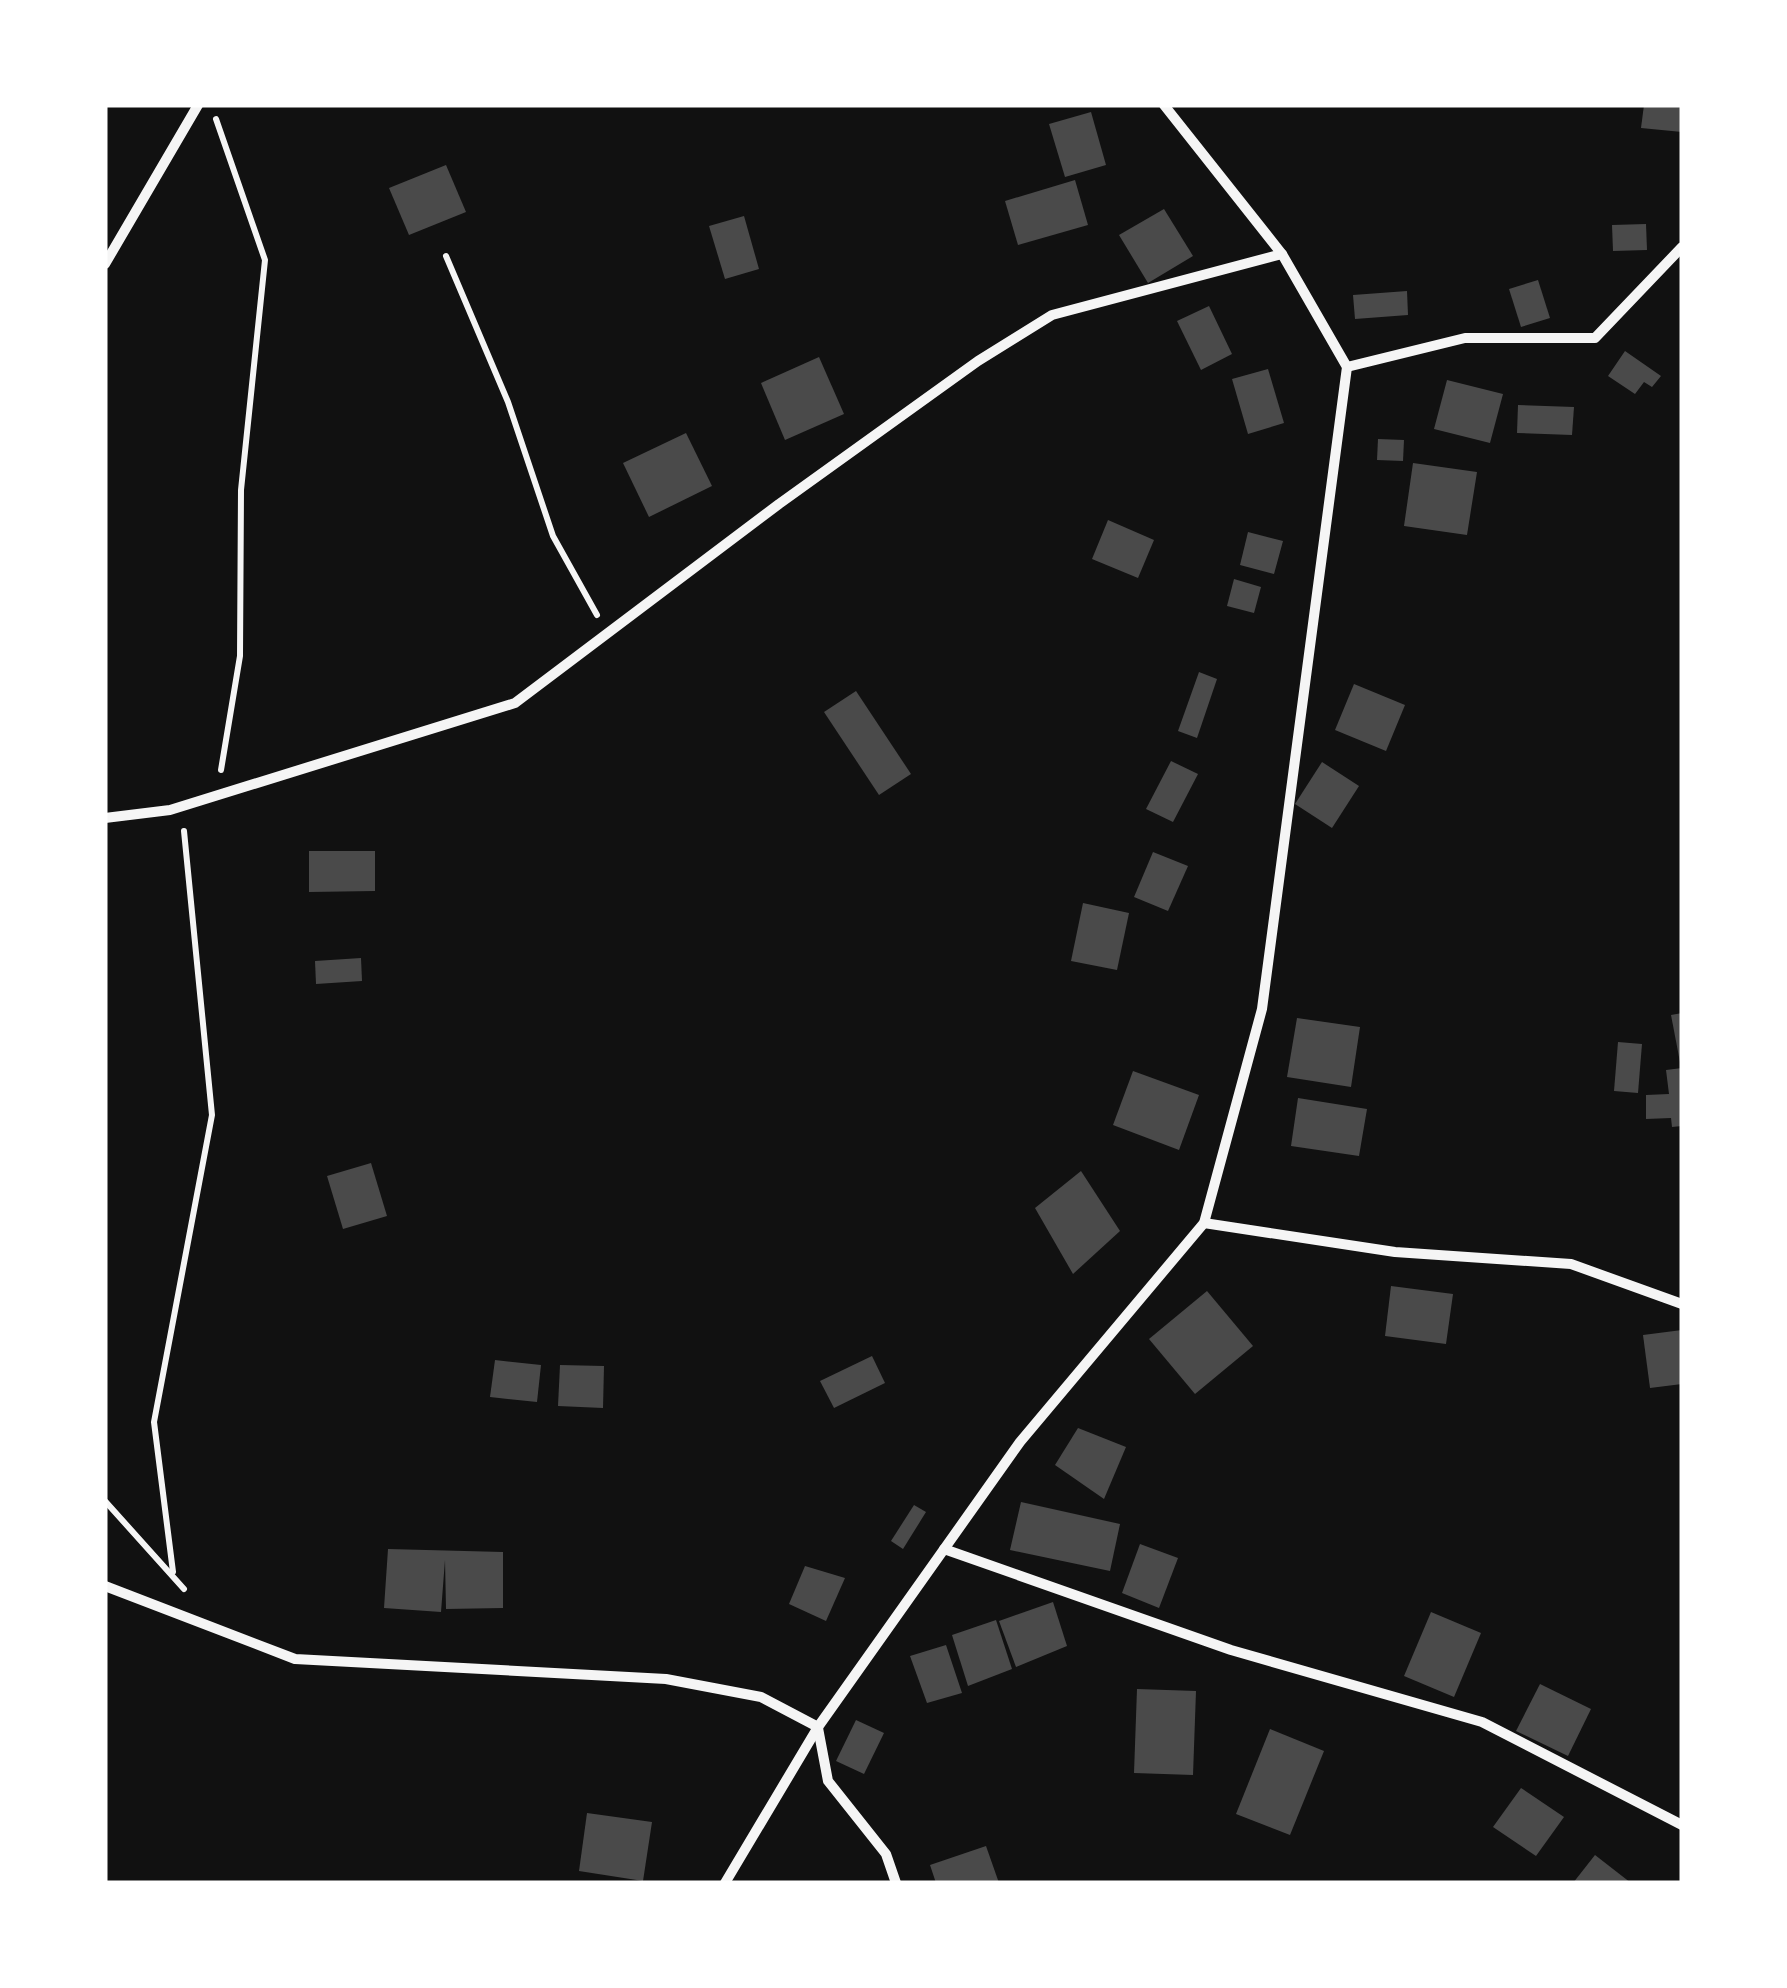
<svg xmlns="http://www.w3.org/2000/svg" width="1787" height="1988" font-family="'Asap Condensed',sans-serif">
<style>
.building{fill:#4a4a4a}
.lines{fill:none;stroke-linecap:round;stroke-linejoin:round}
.path{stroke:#f5f5f5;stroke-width:6}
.minor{stroke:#f5f5f5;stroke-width:10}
</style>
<rect width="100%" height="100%" fill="#111"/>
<g class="building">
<path d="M1644 105H1682V132L1641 128Z"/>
<path d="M1091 112 1106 165 1065 177 1049 124Z"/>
<path d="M446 165 466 212 409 235 389 188Z"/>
<path d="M1075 180 1088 225 1018 245 1005 201Z"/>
<path d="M1164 209 1193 256 1148 283 1119 235Z"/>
<path d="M744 216 759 269 725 279 709 226Z"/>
<path d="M1646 224 1647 250 1613 251 1612 225Z"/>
<path d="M1538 280 1550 318 1521 327 1509 289Z"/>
<path d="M1407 291 1408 315 1355 319 1353 295Z"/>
<path d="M1209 306 1232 354 1201 370 1177 321Z"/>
<path d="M1625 351 1661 376 1652 387 1644 382 1635 394 1608 376Z"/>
<path d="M819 357 844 414 785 440 761 383Z"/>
<path d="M1268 369 1284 423 1248 434 1232 379Z"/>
<path d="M1447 380 1503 394 1490 443 1434 429Z"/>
<path d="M1518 405 1574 407 1572 435 1517 433Z"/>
<path d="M686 433 712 486 649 517 623 463Z"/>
<path d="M1378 439 1404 440 1403 461 1377 460Z"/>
<path d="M1413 463 1477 472 1467 535 1404 526Z"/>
<path d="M1108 520 1154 540 1138 578 1092 559Z"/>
<path d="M1248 532 1283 541 1274 574 1240 565Z"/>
<path d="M1234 579 1261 587 1254 613 1227 606Z"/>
<path d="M1199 672 1217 679 1197 738 1178 731Z"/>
<path d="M1354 684 1405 705 1386 751 1335 730Z"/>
<path d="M856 691 911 774 879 795 824 712Z"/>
<path d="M1171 761 1198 774 1173 822 1146 809Z"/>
<path d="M1322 762 1359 786 1332 828 1295 804Z"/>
<path d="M309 851H375V891L309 892Z"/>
<path d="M1153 852 1188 866 1168 911 1134 897Z"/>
<path d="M1083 903 1129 913 1117 970 1071 961Z"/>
<path d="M361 958 362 981 316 984 315 961Z"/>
<path d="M1682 1013V1062H1680L1671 1015Z"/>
<path d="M1297 1018 1360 1027 1351 1087 1287 1077Z"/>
<path d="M1618 1042 1642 1044 1638 1093 1614 1091Z"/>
<path d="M1682 1068V1126L1672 1127 1671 1118 1646 1119V1095L1669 1094 1666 1070Z"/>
<path d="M1133 1071 1199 1095 1179 1150 1113 1125Z"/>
<path d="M1298 1098 1367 1109 1359 1156 1291 1146Z"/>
<path d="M371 1163 387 1216 343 1229 327 1176Z"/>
<path d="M1081 1171 1120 1231 1073 1274 1035 1208Z"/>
<path d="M1391 1286 1453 1294 1446 1344 1385 1336Z"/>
<path d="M1207 1291 1253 1346 1195 1394 1149 1339Z"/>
<path d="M1682 1330V1384L1650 1388 1643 1335Z"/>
<path d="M872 1356 885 1383 834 1408 820 1381Z"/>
<path d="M495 1360 541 1365 537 1402 490 1397Z"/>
<path d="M560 1365 604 1366 603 1408 558 1406Z"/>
<path d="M1078 1428 1126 1447 1104 1499 1055 1465Z"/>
<path d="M1021 1502 1120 1524 1110 1571 1010 1550Z"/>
<path d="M914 1505 926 1512 903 1549 891 1541Z"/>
<path d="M1140 1544 1178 1558 1159 1608 1122 1593Z"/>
<path d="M388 1549 503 1552V1608L446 1609 445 1560 441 1612 384 1608Z"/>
<path d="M805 1566 845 1578 826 1621 789 1604Z"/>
<path d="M1053 1602 1067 1646 1016 1667 999 1621Z"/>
<path d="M1431 1612 1481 1633 1454 1697 1404 1676Z"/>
<path d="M996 1620 1012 1669 968 1686 952 1635Z"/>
<path d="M946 1645 962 1693 927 1703 910 1656Z"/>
<path d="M1540 1684 1591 1709 1568 1756 1516 1731Z"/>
<path d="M1137 1689 1196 1691 1193 1775 1134 1773Z"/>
<path d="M856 1720 884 1733 864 1774 836 1761Z"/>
<path d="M1270 1729 1324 1751 1290 1835 1236 1814Z"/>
<path d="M1521 1788 1564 1817 1536 1856 1493 1827Z"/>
<path d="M587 1813 652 1822 643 1881 579 1871Z"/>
<path d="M986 1846 999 1883H936L930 1865Z"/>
<path d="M1595 1855 1631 1883H1573Z"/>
</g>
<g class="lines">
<g class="path">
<path d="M216 119 265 260 241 490 240 656 221 770"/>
<path d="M446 256 508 402 553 536 597 615"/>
<path d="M105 1501 184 1589"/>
<path d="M173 1572 154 1422 212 1115 184 831"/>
</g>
<g class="minor">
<path d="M105 264 198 105"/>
<path d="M1347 367 1465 338H1595L1682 247"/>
<path d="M105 818 170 810 515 703 779 504 978 361 1052 315 1282 254"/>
<path d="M1204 1223 1395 1252 1571 1264 1682 1304"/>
<path d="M944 1549 1231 1650 1482 1722 1682 1825"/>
<path d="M105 1586 295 1659 666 1679 761 1697 818 1727"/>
<path d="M818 1728 828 1781 886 1854 896 1883"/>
<path d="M725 1883 818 1727 1020 1442 1204 1223 1262 1009 1347 367 1282 254 1164 105"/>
</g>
</g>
<rect width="1787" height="1988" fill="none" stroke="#ffffff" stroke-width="215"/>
</svg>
